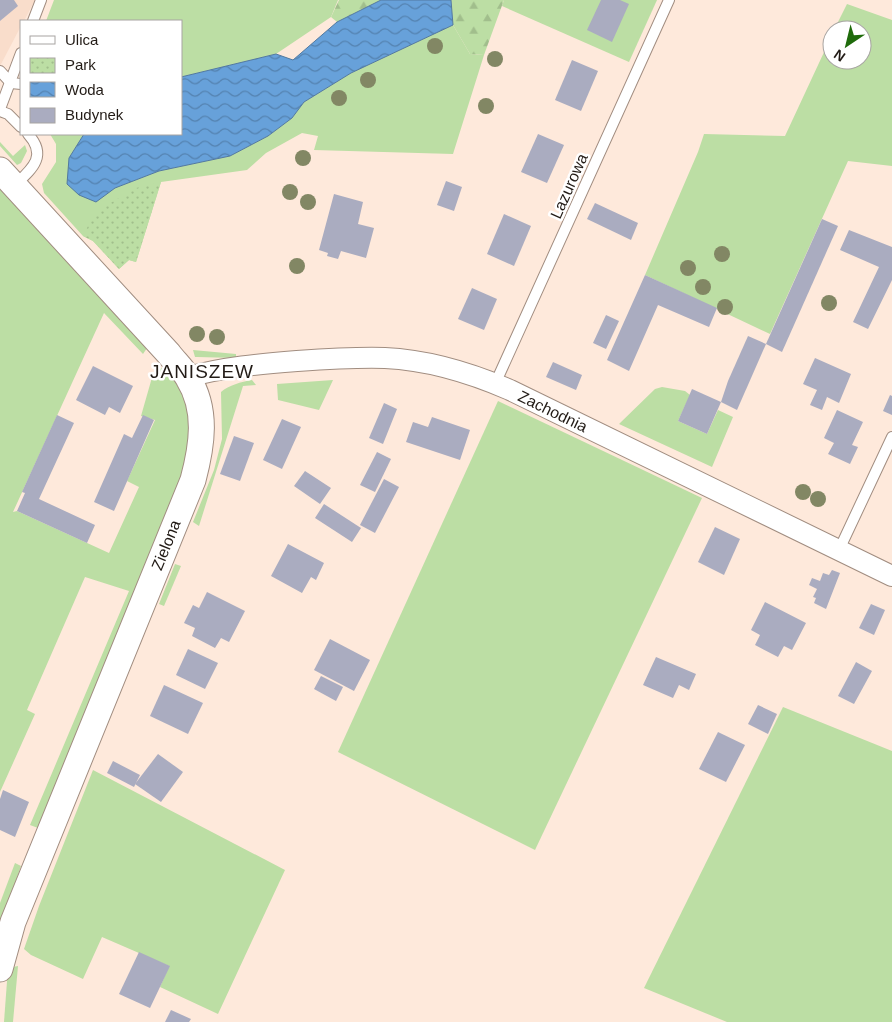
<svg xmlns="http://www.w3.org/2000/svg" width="892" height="1022" font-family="Arial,sans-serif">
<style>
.built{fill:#f9ddcb}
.green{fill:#bcdea4}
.forest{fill:url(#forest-firs)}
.park{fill:url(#park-dots)}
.water{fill:url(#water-waves);stroke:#52799f}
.building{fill:#aaacc0}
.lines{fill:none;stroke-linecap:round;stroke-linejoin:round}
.service-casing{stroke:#a18d80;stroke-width:12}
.minor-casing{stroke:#a18d80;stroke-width:22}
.tertiary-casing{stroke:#a18d80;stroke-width:27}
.service{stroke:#fff;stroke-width:10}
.minor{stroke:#fff;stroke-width:20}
.tertiary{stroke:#fff;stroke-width:25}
.tree{fill:#828764}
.labels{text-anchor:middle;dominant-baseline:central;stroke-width:5;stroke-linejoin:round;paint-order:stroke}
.street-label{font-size:16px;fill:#221b16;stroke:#fff}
.quarter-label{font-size:19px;letter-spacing:1px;fill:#221b16;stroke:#fff}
</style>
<defs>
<pattern id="forest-firs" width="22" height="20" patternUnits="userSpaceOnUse" patternTransform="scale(1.25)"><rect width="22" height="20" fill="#bcdea4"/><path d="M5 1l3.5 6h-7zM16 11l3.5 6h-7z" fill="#a1be8c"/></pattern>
<pattern id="park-dots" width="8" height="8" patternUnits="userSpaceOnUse" patternTransform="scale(1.25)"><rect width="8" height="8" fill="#bcdea4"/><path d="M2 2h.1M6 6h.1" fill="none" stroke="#a1be8c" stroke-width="1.8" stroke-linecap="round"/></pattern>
<pattern id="water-waves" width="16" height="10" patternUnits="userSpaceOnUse" patternTransform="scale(1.25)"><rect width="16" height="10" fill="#67a1da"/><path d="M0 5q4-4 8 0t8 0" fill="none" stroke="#5482b0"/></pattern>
</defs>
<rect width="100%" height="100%" fill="#fee9db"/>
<path class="built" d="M0 0H35L24 21H21V26L0 66Z"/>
<g class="green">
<path d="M54 0H338L331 17 276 54 181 77V21H46Z"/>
<path d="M504 0H657L629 62 502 6Z"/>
<path d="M847 4 892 20V166L848 161 770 334 645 275 698 152 704 134 785 136 832 35V60H862V30H834Z"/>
<path d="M453 25 470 54 484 55 453 154 314 150 318 136 302 133 266 153 247 170 161 182 136 262 129 260 119 269 93 241 83 236 44 193 42 184 56 162V144L50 134H84L69 158 96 201 115 188 159 171 230 156 268 136 292 118 304 102 351 73Z"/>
<path d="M0 142 13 156 25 145 27 151 21 163 17 165 0 146Z"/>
<path d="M0 184 149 345 143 354 104 313 13 512 17 511 109 553 139 487 127 481 155 420 141 416 153 374 163 367 183 391 188 401 192 447 176 492 38 828 30 825 129 591 85 577 27 710 35 714 0 792Z"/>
<path d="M193 350 236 354V358L197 357H195Z"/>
<path d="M252 380 256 385 243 386 199 526 193 522 214 470 222 439 221 392C229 385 241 382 252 380Z"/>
<path d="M333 380 319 410 278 400 277 384Z"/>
<path d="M662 387 685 391 690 395 678 421 707 434 718 410 733 417 712 467 619 424 655 389Z"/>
<path d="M498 401 702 498 535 850 338 752Z"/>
<path d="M175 564 181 566 164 606 159 604Z"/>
<path d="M783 707 892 751V1022H727L644 988Z"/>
<path d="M93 770 285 870 218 1014 160 987 169 966 102 937 83 979 31 955 24 949 39 906Z"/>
<path d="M15 863 21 866 0 926V903Z"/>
<path d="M18 966 13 1022H4L8 968Z"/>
</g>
<g class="forest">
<path d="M339 0H381L337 22 331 17Z"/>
<path d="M451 0H504L484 55 470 54 453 25Z"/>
</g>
<path class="park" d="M161 182 136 262 129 260 119 269 93 241 83 236 95 212 136 188Z"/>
<path class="water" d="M381 0H451L453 25 351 73 304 102 292 118 268 136 230 156 159 171 115 188 96 202 79 195 67 184 69 158 84 134H181V77L276 54 293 60 337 22Z"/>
<g class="building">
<path d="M0 0H14L18 6 0 21Z"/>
<path d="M601 0H620L629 4 612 42 587 30Z"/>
<path d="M572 60 598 71 581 111 555 100Z"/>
<path d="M538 134 564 145 547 183 521 172Z"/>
<path d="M446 181 462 187 454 211 437 205Z"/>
<path d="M334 194 363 202 358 224 374 228 366 258 341 251 338 259 327 256 328 253 319 250Z"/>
<path d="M595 203 638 223 631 240 587 219Z"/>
<path d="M504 214 531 226 514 266 487 254Z"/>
<path d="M822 219 838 226 782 352 766 344Z"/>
<path d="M849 230 892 247V280L868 329 853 322 879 267 840 250Z"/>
<path d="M645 275 717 308 709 327 658 305 629 371 607 360Z"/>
<path d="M472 288 497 299 484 330 458 319Z"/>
<path d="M606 315 619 321 606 349 593 343Z"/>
<path d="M748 336 766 344 737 410 721 402 728 381Z"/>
<path d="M815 358 851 374 839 403 827 397 822 410 810 405 817 390 803 384Z"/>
<path d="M553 362 582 375 576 390 546 377Z"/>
<path d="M93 366 133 386 120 413 109 407 105 415 76 400Z"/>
<path d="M692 389 721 402 707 434 678 421Z"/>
<path d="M890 395 892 396V415L883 411Z"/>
<path d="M384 403 397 409 383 444 369 438Z"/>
<path d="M837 410 863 422 852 445 858 447 850 464 828 454 834 443 824 438Z"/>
<path d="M57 415 74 423 39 499 95 525 87 543 17 511 25 493 22 492Z"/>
<path d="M143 415 154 420 114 511 94 502 124 434 132 438Z"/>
<path d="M432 417 470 430 460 460 406 442 413 422 428 427Z"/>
<path d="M282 419 301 427 282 469 263 460Z"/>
<path d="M234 436 254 443 240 481 220 474Z"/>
<path d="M377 452 391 459 375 492 360 485Z"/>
<path d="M305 471 331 488 320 504 294 486Z"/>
<path d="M384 479 399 487 375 533 360 525Z"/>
<path d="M324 504 361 528 352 542 315 518Z"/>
<path d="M715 527 740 539 724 575 698 562Z"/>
<path d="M288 544 324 563 316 580 311 577 302 593 271 576Z"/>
<path d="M832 570 840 573 826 609 814 603 816 598 813 597 817 589 809 585 812 578 820 581 823 573 829 575Z"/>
<path d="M207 592 245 611 229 642 221 638 215 648 192 636 195 628 184 623 193 605 199 608Z"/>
<path d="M765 602 806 623 792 650 784 646 778 657 755 645 760 635 751 630Z"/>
<path d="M871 604 885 610 874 635 859 628Z"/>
<path d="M330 639 370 660 354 691 314 670Z"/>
<path d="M188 649 218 663 205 689 176 675Z"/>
<path d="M656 657 696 674 689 690 679 685 673 698 643 685Z"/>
<path d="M856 662 872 671 854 704 838 696Z"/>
<path d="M321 676 343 687 336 701 314 689Z"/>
<path d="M164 685 203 703 188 734 150 716Z"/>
<path d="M758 705 777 714 768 734 748 724Z"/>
<path d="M718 732 745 745 726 782 699 769Z"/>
<path d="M158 754 183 772 161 802 135 784Z"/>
<path d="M113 761 140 775 134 787 107 773Z"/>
<path d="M3 790 29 802 15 837 0 830V799Z"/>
<path d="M139 952 170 966 150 1008 119 994Z"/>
<path d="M171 1010 191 1019 189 1022H165Z"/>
</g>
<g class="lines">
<defs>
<g id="service">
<path d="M33 21 41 0"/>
<path d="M0 71 11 83 21 84"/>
<path d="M0 109 21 53"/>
<path d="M0 111 8 114 21 127"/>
<path d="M15 185C32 169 48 156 28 134"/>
<path d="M495 384 669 0"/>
<path d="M839 550 892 437"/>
</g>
<g id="minor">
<path id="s1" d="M188 377C224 367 260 364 297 361 326 359 356 357 385 358 428 360 471 373 510 390L892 576"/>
</g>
<path id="tertiary" d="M0 170 169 354C175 362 183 369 188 378 208 410 202 446 193 480L13 922 0 969"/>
</defs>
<use href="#service" class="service-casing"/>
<use href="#minor" class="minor-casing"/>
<use href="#tertiary" class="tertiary-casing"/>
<use href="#service" class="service"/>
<use href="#minor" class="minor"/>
<use href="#tertiary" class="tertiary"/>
</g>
<g class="tree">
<circle cx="435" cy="46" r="8"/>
<circle cx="495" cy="59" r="8"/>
<circle cx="368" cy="80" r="8"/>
<circle cx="339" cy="98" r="8"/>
<circle cx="486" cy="106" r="8"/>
<circle cx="303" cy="158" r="8"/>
<circle cx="290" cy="192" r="8"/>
<circle cx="308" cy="202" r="8"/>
<circle cx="722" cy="254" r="8"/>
<circle cx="297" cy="266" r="8"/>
<circle cx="688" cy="268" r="8"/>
<circle cx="703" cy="287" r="8"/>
<circle cx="829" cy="303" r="8"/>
<circle cx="725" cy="307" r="8"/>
<circle cx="197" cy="334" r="8"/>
<circle cx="217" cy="337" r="8"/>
<circle cx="803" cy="492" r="8"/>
<circle cx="818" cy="499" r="8"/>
</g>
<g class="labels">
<g class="street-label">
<text transform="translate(569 186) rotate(-66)">Lazurowa</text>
<text stroke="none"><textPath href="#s1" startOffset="376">Zachodnia</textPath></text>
<text transform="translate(166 545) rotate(-68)">Zielona</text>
</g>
<g class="quarter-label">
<text x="202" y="371">JANISZEW</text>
</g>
</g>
<rect x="20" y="20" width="162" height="115" fill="#ffffff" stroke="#a7a4a2"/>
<rect x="30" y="36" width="25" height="8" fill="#ffffff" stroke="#a7a4a2"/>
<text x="65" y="45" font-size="15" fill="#221b16">Ulica</text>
<rect x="30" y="58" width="25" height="15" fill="url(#park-dots)" stroke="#a7a4a2"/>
<text x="65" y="70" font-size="15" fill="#221b16">Park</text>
<rect x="30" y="82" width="25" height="15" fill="url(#water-waves)" stroke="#a7a4a2"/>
<text x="65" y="95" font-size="15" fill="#221b16">Woda</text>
<rect x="30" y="108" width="25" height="15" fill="#aaacc0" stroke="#a7a4a2"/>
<text x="65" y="120" font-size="15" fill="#221b16">Budynek</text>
<g transform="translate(847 45) rotate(215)"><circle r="24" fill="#ffffff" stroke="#a7a4a2"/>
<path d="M0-4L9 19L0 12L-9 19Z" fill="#1f6b0b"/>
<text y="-8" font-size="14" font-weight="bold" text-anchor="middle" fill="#221b16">N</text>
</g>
</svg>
